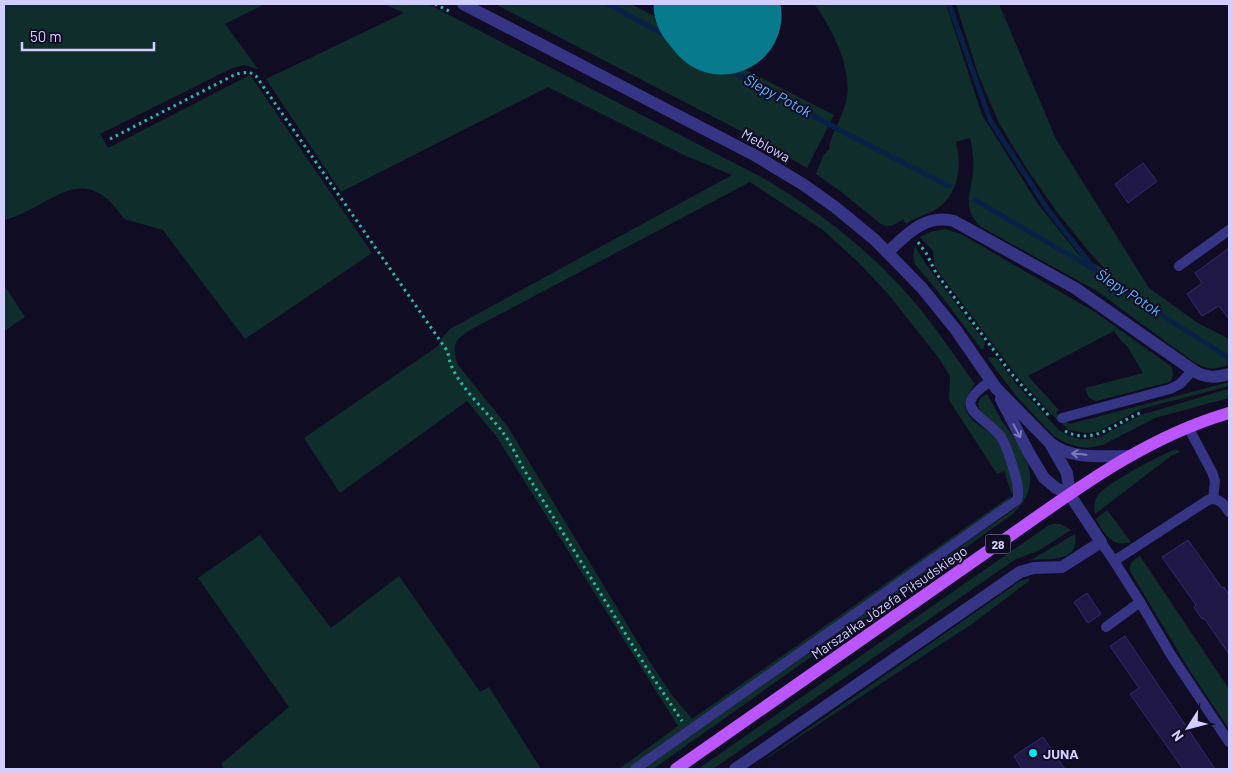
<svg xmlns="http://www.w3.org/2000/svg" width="1233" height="773" font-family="Barlow,sans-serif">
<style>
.grass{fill:#0f2d2b;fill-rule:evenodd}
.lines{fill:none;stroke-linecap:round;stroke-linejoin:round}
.stream{stroke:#092146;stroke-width:5}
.runway{stroke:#087a8e;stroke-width:119}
.building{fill:#1f1745;stroke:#352872}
.path{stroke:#27baae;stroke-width:3;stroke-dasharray:2.5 4;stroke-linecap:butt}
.lane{stroke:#363585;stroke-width:10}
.street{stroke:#363585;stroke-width:12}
.primary{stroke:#b5f;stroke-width:12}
.oneway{stroke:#7c7abc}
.poi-dot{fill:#00e7f9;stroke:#100c23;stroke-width:2}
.labels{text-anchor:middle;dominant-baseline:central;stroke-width:4;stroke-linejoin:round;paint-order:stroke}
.shield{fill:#100c23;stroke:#9894bd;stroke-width:1}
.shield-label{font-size:12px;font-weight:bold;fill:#d2ceff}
.street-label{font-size:14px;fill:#d2ceff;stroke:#100c23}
.poi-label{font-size:14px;font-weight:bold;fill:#d2ceff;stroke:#100c23;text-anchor:start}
.water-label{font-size:15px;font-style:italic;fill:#5cb8ff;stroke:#100c23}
</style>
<rect width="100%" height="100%" fill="#100c23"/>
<g class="grass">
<path d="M4 4H265L225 24 258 69 244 65 232 68 100 134 108 148 250 75 372 253 245 339 163 230 124 219C82 156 52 208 4 220Z"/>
<path d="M385 4H428L765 179C825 215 881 259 925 315 942 337 958 360 974 383L976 382C972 389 964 398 965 407 968 421 982 426 992 434 1002 443 1014 475 1014 488 1013 494 1010 498 1007 502L628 769H619L678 726 496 436 467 401 340 493 304 438 438 346 442 338 450 329 732 175 686 156 548 87 341 192 266 79 404 13ZM750 182 823 230 859 263 888 294 938 357 950 376 949 400 997 474 1004 471 1012 495 692 719 672 695 648 659 508 427 458 365C451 345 454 340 472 329Z"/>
<path d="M495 4H631L674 26 685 39 834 115 807 168 760 141Z"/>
<path d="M814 4H946L982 115 1038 204 1079 255 1107 271 1091 254 1057 212 1025 166 999 123 978 74 956 4H999L1056 139 1149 288 1198 323 1229 339V365C1213 370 1210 370 1195 363L1097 291 981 227C962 209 970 196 973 174 974 162 973 149 970 138L956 142C962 167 959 195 935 210 926 215 915 217 906 224L903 219C895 225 890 228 881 224L840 191 816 174 823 156 830 148 829 146C833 131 842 117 846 102 854 72 832 27 814 4Z"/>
<path d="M945 229 961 234 1095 312 1172 367 1173 376 1170 382 1096 401C1088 399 1088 395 1085 388L1143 373 1127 346 1122 342 1114 331 1028 376 1059 410 1056 412 1061 419 1070 424 1229 382V386L1141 409 1097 432 1085 433 1069 430 1051 414 1017 376 935 267 933 251 920 237 930 232Z"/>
<path d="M915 246 925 263 985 342 984 348 982 350 943 298 915 264 913 255Z"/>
<path d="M4 285 25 317 4 331Z"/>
<path d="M990 357 997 358 1016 384 1059 430C1071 439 1085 441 1100 437L1141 415 1224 390 1229 389V398L1155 418 1103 445 1087 448 1079 447 1066 443 1054 436 1017 397 988 359Z"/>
<path d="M987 394C992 403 997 412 1002 421 1016 441 1037 465 1028 492 1025 501 1019 507 1013 514L653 769H643L1017 507 1022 500 1020 477 981 412C976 403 978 399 987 394Z"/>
<path d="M1176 449 1180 452 1171 456 1095 514C1094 507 1094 501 1098 495 1107 483 1160 455 1176 449Z"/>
<path d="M1107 510 1131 542C1112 548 1104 534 1096 519Z"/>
<path d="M1054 524H1061L1071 530 1038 551 1016 559 713 769H698L1049 525Z"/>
<path d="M1075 534C1081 563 1049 558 1031 560Z"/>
<path d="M260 535 331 628 399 576 480 692 489 687 541 769H224L221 764 289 707 198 578Z"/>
<path d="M1140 556 1229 689V729L1190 671 1130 571C1129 563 1133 560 1140 556Z"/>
<path d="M1029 578V581L972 624 750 769 1020 581Z"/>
</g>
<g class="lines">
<g class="stream">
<path d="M608 4 845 133 949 186"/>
<path d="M949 4 990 120 1048 210 1095 270"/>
<path d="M975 200 1095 270 1171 321 1229 358"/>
</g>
<path class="runway" d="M713 4 722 15"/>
</g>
<g class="building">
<path d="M1143 163 1157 181 1128 203 1115 184Z"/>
<path d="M1229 248V319L1219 306 1202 316 1187 294 1202 283 1195 273Z"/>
<path d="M1188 540 1222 588 1224 587 1229 595V654L1204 618 1202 619 1194 607 1196 605 1162 557Z"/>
<path d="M1087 593 1101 614 1088 623 1074 602Z"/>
<path d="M1125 636 1215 769H1183L1130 694 1139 688 1110 646Z"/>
<path d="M1043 737 1065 769H1022L1014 756Z"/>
</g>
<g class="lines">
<g class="path">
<path d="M435 4 451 12"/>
<path d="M110 139 236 74 249 72 256 76 448 352C450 381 488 411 504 434 511 444 517 457 523 468L646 667 682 721"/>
<path d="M918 242 926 253 936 273 993 349 1010 372 1050 417"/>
<path d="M1065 431C1094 446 1115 423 1140 413"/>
</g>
<g class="lane">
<path d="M1179 266 1229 230"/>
<path d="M1062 418 1170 389 1180 384 1193 370"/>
<path d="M1188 427 1212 472 1215 481 1213 499"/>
<path d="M1101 542 1114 561 1208 500C1219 497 1224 504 1229 512"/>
<path d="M1140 602 1171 655 1229 742"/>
<path d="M1106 627 1140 602 1114 561"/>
<path d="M635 769 1017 500C1020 492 1017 482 1015 474 1011 462 1008 448 1001 437 985 415 947 409 991 381"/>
</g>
<g class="street">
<path d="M463 4 756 156 804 185 835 207 875 240 922 288 956 330 996 388 1050 443C1071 460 1102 456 1128 456"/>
<path d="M888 252C907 234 925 214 954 221L1075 288 1194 371C1206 378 1216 378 1229 374"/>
<path d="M1051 445 1067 473 1070 495"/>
<path d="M735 769 1020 572 1034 568 1062 567 1101 542 1070 495 1056 488 1044 478 1029 453 1001 399"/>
</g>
<path class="primary" d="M676 769C780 697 884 623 988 551 1065 498 1139 439 1229 413"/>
</g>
<defs><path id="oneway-shaft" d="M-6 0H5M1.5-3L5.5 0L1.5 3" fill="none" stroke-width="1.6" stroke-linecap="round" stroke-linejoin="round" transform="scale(1.25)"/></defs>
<g class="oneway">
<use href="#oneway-shaft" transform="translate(1017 431) rotate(62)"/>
<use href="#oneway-shaft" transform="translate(1079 454) rotate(-174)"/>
</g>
<circle class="poi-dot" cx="1033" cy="753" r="5"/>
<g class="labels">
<rect class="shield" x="985.5" y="534.5" width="25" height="19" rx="4"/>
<g class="shield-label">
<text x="998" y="544">28</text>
</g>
<g class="street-label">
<text transform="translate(766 145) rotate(29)">Meblowa</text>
<text transform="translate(889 602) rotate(-35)">Marszałka Józefa Piłsudskiego</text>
</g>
<g class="poi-label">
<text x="1043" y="753">JUNA</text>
</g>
<g class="water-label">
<text transform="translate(778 95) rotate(28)">Ślepy Potok</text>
<text transform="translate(1129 292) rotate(33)">Ślepy Potok</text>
</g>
</g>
<rect width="1233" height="773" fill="none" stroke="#d2ceff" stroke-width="10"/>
<g transform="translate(1188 728) rotate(234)" stroke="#100c23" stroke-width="4" paint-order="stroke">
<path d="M0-4L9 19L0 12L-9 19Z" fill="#d2ceff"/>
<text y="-8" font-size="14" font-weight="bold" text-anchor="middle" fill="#d2ceff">N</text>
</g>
<path d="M22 42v8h132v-8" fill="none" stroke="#d2ceff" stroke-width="2.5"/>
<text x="30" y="42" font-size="15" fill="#d2ceff" stroke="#100c23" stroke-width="4" paint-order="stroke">50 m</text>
</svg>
